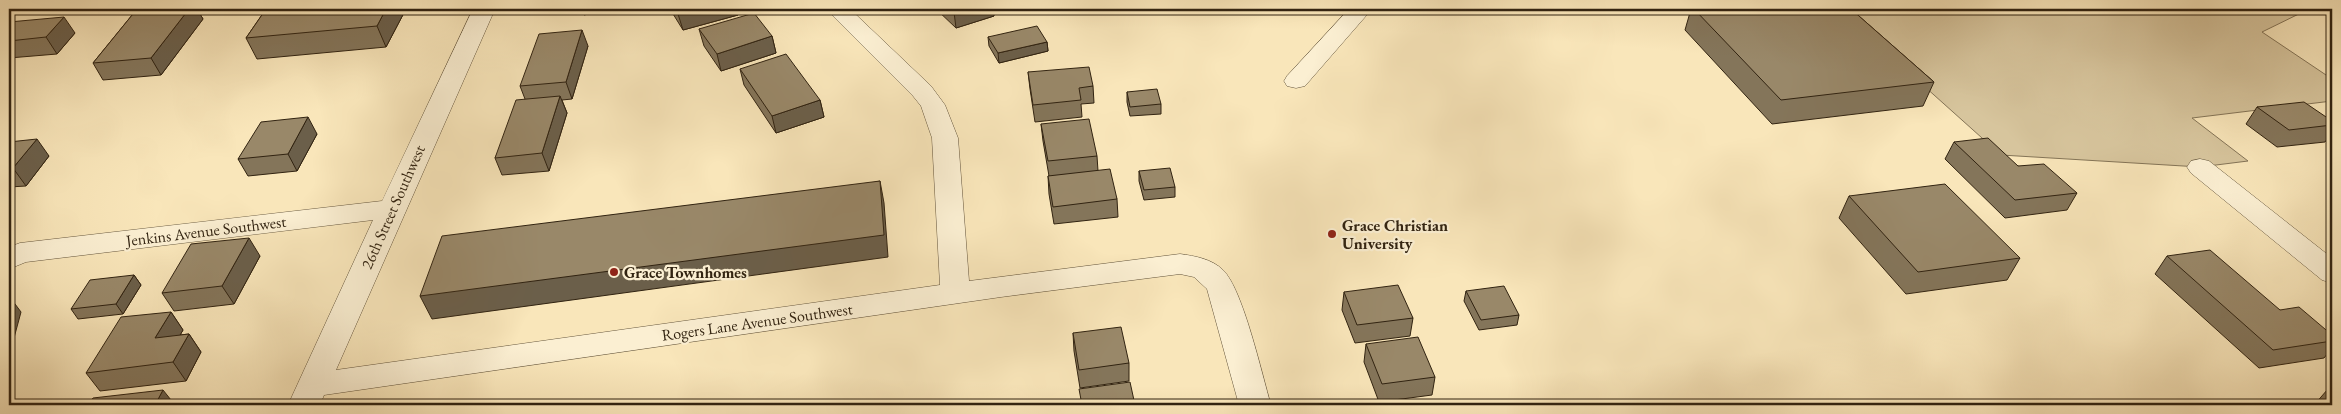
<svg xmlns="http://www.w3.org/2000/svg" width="2341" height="414" font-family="'EB Garamond',serif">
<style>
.green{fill:#d7c59d;stroke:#847457}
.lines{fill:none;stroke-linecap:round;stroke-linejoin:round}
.minor-casing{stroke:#63543b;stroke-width:1}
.minor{fill:#fbefd2;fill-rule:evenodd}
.wall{fill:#84755a;stroke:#312311}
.shaded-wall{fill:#6b5f4a;stroke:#312311}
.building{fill:#998869;stroke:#312311}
.poi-dot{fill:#8f2418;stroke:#fbefd2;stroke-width:2}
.labels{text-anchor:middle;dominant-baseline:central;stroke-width:4.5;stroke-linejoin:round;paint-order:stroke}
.street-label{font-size:16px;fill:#312311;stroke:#fbefd2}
.poi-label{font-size:16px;font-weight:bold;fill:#312311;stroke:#fbefd2;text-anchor:start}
</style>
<rect width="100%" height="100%" fill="#f9e6ba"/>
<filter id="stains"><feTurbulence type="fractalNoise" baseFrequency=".004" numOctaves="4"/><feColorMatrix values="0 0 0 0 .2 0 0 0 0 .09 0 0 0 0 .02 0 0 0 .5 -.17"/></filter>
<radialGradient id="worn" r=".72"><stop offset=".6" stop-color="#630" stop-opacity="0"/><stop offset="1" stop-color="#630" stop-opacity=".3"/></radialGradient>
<path class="green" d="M1838 9H2309L2262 32 2332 79V101L2192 118 2248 161 2200 167 2001 155Z"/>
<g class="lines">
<defs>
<g id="minor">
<path d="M473 9H495L336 370 940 285 932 138 921 106 913 96 826 9H850L931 86 945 105 958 138 969 281 1180 254C1195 256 1212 259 1223 270 1243 289 1262 375 1271 405H1239L1207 289 1194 277 1180 274 1001 297 324 395 320 405H288L373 220 26 262 9 269V247L20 243 382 201Z"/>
<path d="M1349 9H1372L1305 86 1296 88 1287 86 1284 81 1287 76Z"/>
<path d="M2200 159 2209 161 2332 258V283L2322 280 2191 173 2187 167 2191 161Z"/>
</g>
</defs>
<use href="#minor" class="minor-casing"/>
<use href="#minor" class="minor"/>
</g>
<g class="wall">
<path d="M137 9H197L203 19 161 75 103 80 93 63Z"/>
<path d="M266 9H406L386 47 257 59 246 38Z"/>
<path d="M670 9H737L738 15 683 30Z"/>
<path d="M936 9H993L994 16 956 28Z"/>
<path d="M1691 9H1851L1934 82 1923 106 1772 124 1685 30Z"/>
<path d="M9 22 75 33 57 54 9 58Z"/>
<path d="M699 29 772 36 776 53 721 71 704 46Z"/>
<path d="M988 37 1047 42 1048 51 999 63 989 46Z"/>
<path d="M588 46 572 99 562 100 567 113 549 171 502 175 495 158 525 99 520 86Z"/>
<path d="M740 69 820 100 824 117 776 133 744 85Z"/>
<path d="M1028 72 1093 86 1094 103 1081 104 1082 117 1035 122 1030 89Z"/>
<path d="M1127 92 1161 104V114L1130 116 1127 102Z"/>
<path d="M2257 107 2332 121V132L2325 142 2277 147 2246 124Z"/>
<path d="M1041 124 1097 156 1098 171 1117 199 1118 217 1054 224 1049 194 1048 176H1049L1043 141Z"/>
<path d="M317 134 297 171 248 176 238 159Z"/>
<path d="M9 142 49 156 26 186 9 187Z"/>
<path d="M1954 142 2018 166 2077 193 2067 210 2005 218 1945 159Z"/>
<path d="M1139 171 1175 187V197L1144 200 1139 181Z"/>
<path d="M1849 196 2020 258 2007 280 1906 294 1839 218Z"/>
<path d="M260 256 234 304 174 311 162 293Z"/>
<path d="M2167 256 2332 335V348L2324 358 2259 368 2155 274Z"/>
<path d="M134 275 141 285 123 314 78 319 71 309Z"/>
<path d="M1466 291 1519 315 1517 325 1479 330 1464 301Z"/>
<path d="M1344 292 1413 318 1410 336 1355 343 1342 310Z"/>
<path d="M171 312 183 330 180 335 189 334 201 352 186 381 100 391 86 373Z"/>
<path d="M1073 333 1129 363V381L1080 388 1074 351Z"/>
<path d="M1366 344 1435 377 1432 395 1379 402 1364 362Z"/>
<path d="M2332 388V405H2314L2328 389Z"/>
</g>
<g class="shaded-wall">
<path d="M189 9H197L203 19 161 75 151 58Z"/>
<path d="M386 9H406L386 47 377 26Z"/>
<path d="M582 9H609L584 15Z"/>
<path d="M696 9H737L738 15 683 30 678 14Z"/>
<path d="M964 9H993L994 16 956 28 954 12Z"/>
<path d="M64 17 75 33 57 54 46 37Z"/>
<path d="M582 30 588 46 572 99 566 82Z"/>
<path d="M772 36 776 53 721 71 717 54Z"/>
<path d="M1047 42 1048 51 999 63 998 53Z"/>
<path d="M560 96 567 113 549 171 542 153Z"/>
<path d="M820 100 824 117 776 133 772 116Z"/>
<path d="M308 117 317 134 297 171 288 154Z"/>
<path d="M37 139 49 156 26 186 13 168Z"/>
<path d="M880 181 884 203 888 257 432 319 420 296Z"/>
<path d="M249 238 260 256 234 304 222 286Z"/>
<path d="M134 275 141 285 123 314 116 304Z"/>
<path d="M9 296 21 312 11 349 9 350Z"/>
<path d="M171 312 183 330 168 356 155 338Z"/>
<path d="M189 334 201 352 186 381 173 362Z"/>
<path d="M163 390 175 405H155Z"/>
</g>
<g class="building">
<path d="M137 9H189L151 58 93 63Z"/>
<path d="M266 9H386L377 26 246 38Z"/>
<path d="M675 9H696L678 14Z"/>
<path d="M950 9H964L954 12Z"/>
<path d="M1694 9H1851L1934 82 1781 100Z"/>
<path d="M754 13 772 36 717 54 699 29Z"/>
<path d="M64 17 46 37 9 41V22Z"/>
<path d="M1037 26 1047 42 998 53 988 37Z"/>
<path d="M582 30 566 82 520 86 539 34Z"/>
<path d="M786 54 820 100 772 116 740 69Z"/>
<path d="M1089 67 1093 86 1079 88 1081 100 1033 105 1028 72Z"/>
<path d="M1157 89 1161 104 1130 107 1127 92Z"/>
<path d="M560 96 542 153 495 158 516 100Z"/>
<path d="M2304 102 2332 121V125L2289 130 2257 107Z"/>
<path d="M308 117 288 154 238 159 261 122Z"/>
<path d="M1089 119 1097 156 1048 161 1041 124Z"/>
<path d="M1988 138 2018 166 2044 164 2077 193 2015 200 1954 142Z"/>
<path d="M37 139 13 168H9V142Z"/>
<path d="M1170 168 1175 187 1144 190 1139 171Z"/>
<path d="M1110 169 1117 199 1053 207 1048 176Z"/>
<path d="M880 181 884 235 420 296 442 236Z"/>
<path d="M1945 184 2020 258 1918 272 1849 196Z"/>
<path d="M249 238 222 286 162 293 191 244Z"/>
<path d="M2210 250 2280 310 2299 307 2332 335V341L2273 350 2167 256Z"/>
<path d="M134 275 116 304 71 309 90 280Z"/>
<path d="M1398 285 1413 318 1357 325 1344 292Z"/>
<path d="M1504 286 1519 315 1481 320 1466 291Z"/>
<path d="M171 312 155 338 189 334 173 362 86 373 121 317Z"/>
<path d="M1121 327 1129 363 1079 370 1073 333Z"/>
<path d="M1418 337 1435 377 1382 384 1366 344Z"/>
<path d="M1130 382 1135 405H1082L1079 389Z"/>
<path d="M2332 388V393L2328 389Z"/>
<path d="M163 390 155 405H88L93 398Z"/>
</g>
<g class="poi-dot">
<circle cx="1332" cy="234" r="5"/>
<circle cx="614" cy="272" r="5"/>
</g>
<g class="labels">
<g class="street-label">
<text transform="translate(393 207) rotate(-66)">26th Street Southwest</text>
<text transform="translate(206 231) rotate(-7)">Jenkins Avenue Southwest</text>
<text transform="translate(757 322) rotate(-8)">Rogers Lane Avenue Southwest</text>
</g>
<g class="poi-label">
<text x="1342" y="225">Grace Christian<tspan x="1342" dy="18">University</tspan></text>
<text x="624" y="272">Grace Townhomes</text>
</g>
</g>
<rect width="2341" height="414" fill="none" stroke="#f9e6ba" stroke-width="30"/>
<rect x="10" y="10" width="2321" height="394" fill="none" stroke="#312311" stroke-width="2.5"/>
<rect x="15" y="15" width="2311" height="384" fill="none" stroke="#312311"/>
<rect width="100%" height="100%" filter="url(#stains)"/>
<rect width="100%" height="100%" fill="url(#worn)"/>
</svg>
